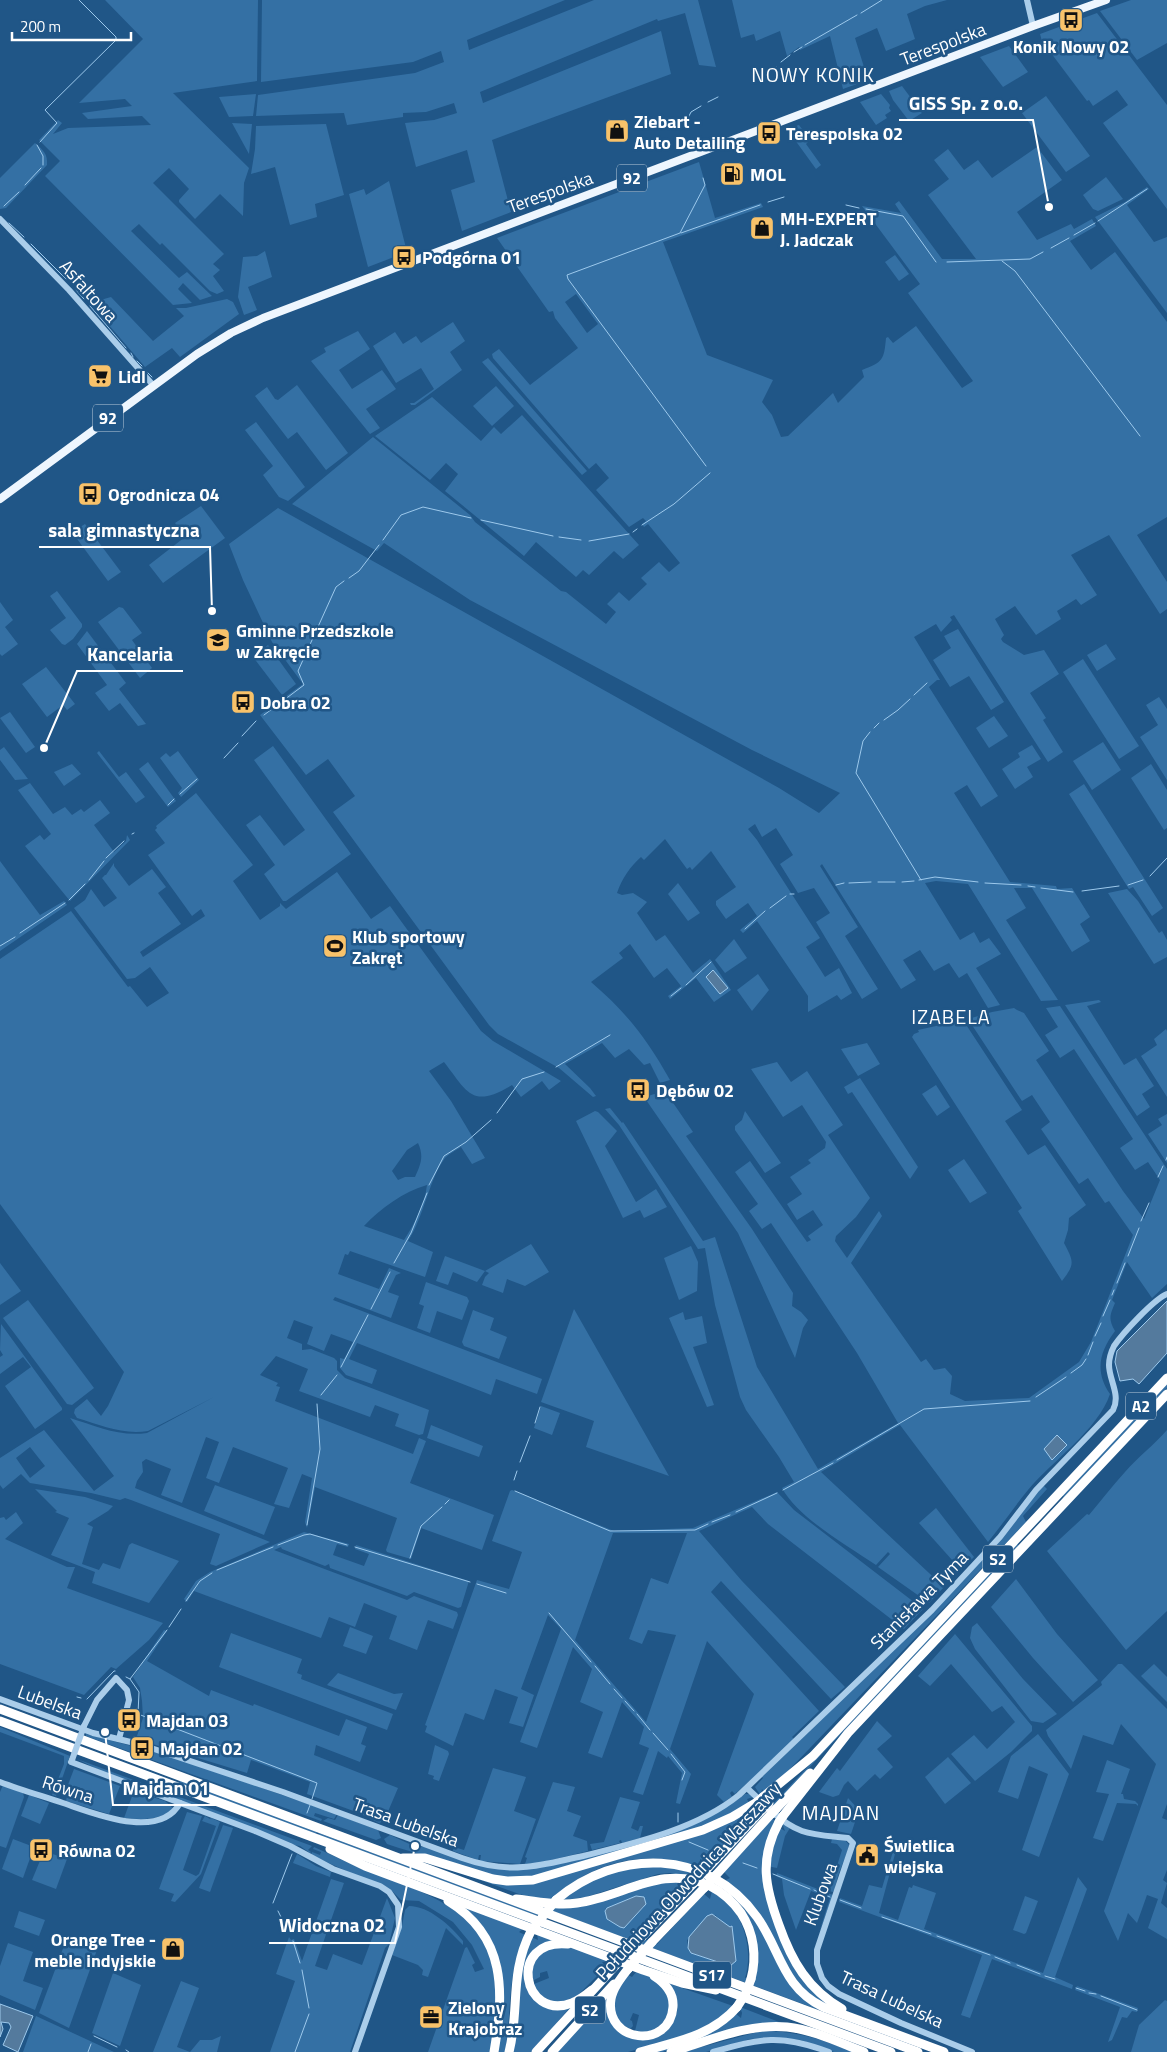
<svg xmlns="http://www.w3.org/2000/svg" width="1167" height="2052" font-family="'Titillium Web',sans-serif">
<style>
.green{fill:#3470a4;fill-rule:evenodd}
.water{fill:#547a9d;stroke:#9dc9ec}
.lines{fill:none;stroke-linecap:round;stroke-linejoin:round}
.stream{stroke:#9dc9ec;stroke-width:1}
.minor{stroke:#aacdea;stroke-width:6}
.major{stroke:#eef6fe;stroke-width:8}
.highway{stroke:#fff;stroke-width:9}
.minor-bridge{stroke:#aacdea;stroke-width:6}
.highway-bridge{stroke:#fff;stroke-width:9}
.labels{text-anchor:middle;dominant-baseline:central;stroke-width:5;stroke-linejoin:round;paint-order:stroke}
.shield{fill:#205687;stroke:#bcccdb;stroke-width:1}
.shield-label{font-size:16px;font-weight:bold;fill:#fff}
.street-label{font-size:18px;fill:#fff;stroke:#205687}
.poi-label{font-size:18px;font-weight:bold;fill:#fff;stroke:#205687;text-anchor:start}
.quarter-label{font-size:20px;letter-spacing:1px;fill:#fff;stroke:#205687}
.leader{fill:none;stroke:#fff;stroke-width:2}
.callout-dot{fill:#fff;stroke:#205687;stroke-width:2}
.callout-label{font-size:19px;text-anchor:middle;font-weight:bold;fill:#fff;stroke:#205687;stroke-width:5;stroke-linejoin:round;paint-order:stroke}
</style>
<rect width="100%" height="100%" fill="#205687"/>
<g class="green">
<path d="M105 0H258L257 81 173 93 249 168 244 183 243 216 220 194 195 219 179 202V200L189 189 169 168 153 183 224 254 213 264 220 270 213 276 224 291 217 294 210 291 162 243 160 245 139 224 131 231 179 278 187 272 212 296 200 300 183 283 178 289 192 303 173 305 45 176 60 161 39 140 58 120 62 123 53 134 68 128 151 125 142 116 88 119 82 113 132 106 125 99 79 103 143 39Z"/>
<path d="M262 0H565L467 40 469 50 594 0H698L716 67 699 65 685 13 658 21 657 19 480 92 483 103 661 31 671 74 492 140 511 212 462 231 451 190 475 182 467 150 416 167 405 123 434 120 457 113 454 103 426 112 403 113V117L347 125 344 113 256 116 258 95 415 73 444 62 441 51 413 62 261 82Z"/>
<path d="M732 0H947L925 6 907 14 915 39 886 51 877 28 855 38 868 80 843 89 830 36 800 50 799 47 787 56 780 31 756 41 754 34 741 38Z"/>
<path d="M1131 0H1167V43L1137 60 1100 11Z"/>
<path d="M1097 13 1167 105V209L1103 123 1128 105 1117 90 1093 106 1089 100 1087 101 1042 41 1040 34Z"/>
<path d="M1009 46 1028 72 1003 87 980 57Z"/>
<path d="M902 86 922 113 909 121 893 100 889 91Z"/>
<path d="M256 94 253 116 229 117 219 97Z"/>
<path d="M881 94 890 105 889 108 891 111 885 115 887 118 876 125 860 102Z"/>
<path d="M1046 96 1090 156 1066 172 1022 113Z"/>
<path d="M232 123 252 124 249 154Z"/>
<path d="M326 124 344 195 315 204 317 217 290 225 275 167 251 174 255 149 256 126Z"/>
<path d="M799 125 810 140 806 144 821 165 816 169 787 129Z"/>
<path d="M35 143C43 150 48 154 47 165L6 208 0 209V178Z"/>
<path d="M1037 147 1062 180 1017 212 1037 240 1071 224 1074 229 1092 219 1096 226 1070 241 1091 270 1115 252 1167 322V517L1137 535 1167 582V609L1160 614 1109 535 1071 555 1097 595 1081 605 1076 599 1057 611 1061 619 1036 635 1015 606 995 619 1004 635 1001 639 1003 642 1024 655 1044 650 1059 674 1030 693 1046 718 1043 720 1063 752 1048 762 954 615 950 617 952 620 941 632 936 624 914 637 940 680H937L929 687 998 796 981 807 967 785 954 793 1010 882 1056 886 1057 889 1072 888 1090 917 1080 924 1090 941 1072 952 1032 888H1014L1026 908 1006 920 1058 1000 1041 1001 968 884 936 881 925 883 960 940 974 932 980 943 989 938 1001 954 976 968 1000 1005 988 1008 967 973 959 978 949 963 934 971 920 950 903 960 916 980 901 989 822 864 820 866 858 927 845 936 878 989 862 999 816 922 830 913 814 888 798 893 780 864 793 855 776 828 762 837 755 824 748 829 757 840 820 938 806 947 825 977 839 968 852 993 841 1000 837 995 808 1012V996L757 921 743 933 740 930 757 916 748 903 726 919 716 905V901L736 887 711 851 692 870 690 867 687 869 665 839 644 860 641 857C630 867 622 878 617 893L622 895 633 893 647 902 637 913 656 941 665 935 693 973 710 959 731 990 714 1002 696 978 670 999 668 996 681 986 667 968 654 978 630 944 619 953 623 958 591 982C627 1013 647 1039 670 1080L660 1083 650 1063 644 1065 629 1049 615 1058 602 1043 565 1064 590 1088 596 1096 593 1097 559 1068 498 1034 489 1025 333 812 355 796 328 759 306 775 260 715 303 684 272 642 243 580 229 544 278 508 779 788 819 813 840 793 752 750 470 600 384 543 377 551 292 504 373 437 470 515 475 522 561 591 566 592 606 624 616 612 607 604 619 592 629 601 647 584 641 578 659 562 669 572 680 563 648 524 644 527 642 524 646 521 643 518 629 527 596 490 609 478 596 463 589 469 493 358 492 354 499 349 530 385 578 348 555 318 553 311 549 312 497 238 699 162 715 218 761 203 763 207 663 242 707 355 773 380 762 402 772 415 781 437 788 436 833 393 838 403 864 377 862 370C883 362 884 360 886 338L888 337 893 343 916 326 962 388 973 381 908 293 920 284 862 206 901 213 895 204 899 201 942 259H976L928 195 949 179 934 160 948 149 964 170 978 160 992 178ZM576 294 598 324 587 333 565 302Z"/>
<path d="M1106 177 1123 199 1098 211 1093 209 1083 195Z"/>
<path d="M389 181 407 252 368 267 349 194 364 189 366 195Z"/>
<path d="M1147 187 1149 189 1127 205 1154 242 1167 237V313L1095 217 1125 202Z"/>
<path d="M265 251 272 277 248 287 257 310 244 315 238 297 243 257 257 256Z"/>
<path d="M895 255 909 274 899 281 885 262Z"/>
<path d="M111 297 153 341 184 316 176 308H186L227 299 233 302 239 314 180 357 172 348 145 367 90 303Z"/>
<path d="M453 322 465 341 450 352 462 370 415 405H411L410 403H414L434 389 421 368 396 383 373 346 395 332 403 344 416 336 421 343Z"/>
<path d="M358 331 370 349 339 370 352 389 382 370 396 389 366 409 380 428 370 434 311 361 326 352 324 348Z"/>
<path d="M488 358 587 471 582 475 482 362Z"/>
<path d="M297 385 348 453 326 470 297 432 288 439 255 396 267 387 275 399 278 400Z"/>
<path d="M496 386 514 406 492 426 473 406Z"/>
<path d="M432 397 481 441 494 427 501 434 522 415 639 545 623 559 614 551 589 575 583 570 576 577 536 542 524 556 445 491 458 474 446 463 430 480 375 436Z"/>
<path d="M256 422 305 487 288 501 279 497 263 475 273 466 245 430Z"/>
<path d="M201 506 225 538 163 583 149 565 185 537 175 523Z"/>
<path d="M85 524 121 572 108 581 72 532Z"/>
<path d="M57 591 82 624V627L73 639 65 645 62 644 50 630 66 618 50 596Z"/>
<path d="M0 602 13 620 5 627 18 644 2 656 0 654Z"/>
<path d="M119 607 123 608 142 633 132 640 152 668 140 678 98 622Z"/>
<path d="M958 629 1004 702 991 710 969 676 950 687 933 660 951 648 944 636Z"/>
<path d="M87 631 126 683 119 689 146 724 138 726 120 703 109 711 95 693 107 685 77 644Z"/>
<path d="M1106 644 1116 659 1097 671 1087 655Z"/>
<path d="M268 645 296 684 282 695 253 657Z"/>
<path d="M1083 659 1139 746 1119 759 1063 672Z"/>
<path d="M46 667 75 704 67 710 63 705 47 717 22 684Z"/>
<path d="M1159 697 1167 709V780L1140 737 1158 725 1146 705Z"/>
<path d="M10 712 35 747 26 753 0 718Z"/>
<path d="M994 716 1008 736 989 748 976 728Z"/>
<path d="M1103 742 1121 770 1092 790 1073 761Z"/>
<path d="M1032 745 1041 759 1027 767 1033 777 1015 789 1002 769 1020 757 1018 753Z"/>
<path d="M273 746 351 854 286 901H283L264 874 275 865 246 825 260 815 284 846 305 830 254 760Z"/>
<path d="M4 747 28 779 15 780 0 760V750Z"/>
<path d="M99 751 119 777 126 772 145 797 136 803 97 753Z"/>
<path d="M178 751 199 780 181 797 178 793 182 788 160 758 166 753 170 757Z"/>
<path d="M148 762 176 801 168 807 139 769Z"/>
<path d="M72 764 81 774 64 786 54 772Z"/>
<path d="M1151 764 1167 790V828L1164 830 1131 778Z"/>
<path d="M30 783 53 814 65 807 72 815 81 809 84 812 100 800 110 813 94 825 114 852 126 841 127 835 130 840 70 901 25 846 40 835 44 840 51 834 18 790Z"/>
<path d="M1084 784 1163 908 1152 916 1133 887 1129 889 1069 794Z"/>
<path d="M196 793 253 865 233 881 260 920 280 906V903L286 909 337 872 371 919 390 906 481 1031 493 1041 561 1081 549 1090 542 1081 521 1097 512 1085C472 1109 468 1093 444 1062L429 1071 451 1101 485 1158 472 1164 461 1147C456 1150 449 1154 445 1158 429 1179 424 1217 408 1241L433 1252 425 1277 350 1251 348 1255 345 1254 338 1274 379 1289 389 1268 401 1273 396 1275 388 1292 399 1296 391 1318 335 1297 333 1300 542 1379 537 1394 496 1379 491 1395 357 1343 349 1359 377 1370 372 1384 346 1375 340 1368V1358L344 1359 353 1342 331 1334 324 1351 307 1344 313 1327 294 1320 287 1338 302 1344V1350L311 1349 334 1358 337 1361V1370L345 1378 429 1410 423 1434 419 1435 395 1426 399 1414 375 1405 370 1417 299 1391 308 1369 276 1356 260 1375 278 1383 276 1386 280 1387 275 1401 413 1454 419 1438 426 1441 410 1483 494 1515 482 1550 421 1528 411 1559 387 1552 386 1550 397 1518 315 1487 307 1528 305 1522 312 1478 302 1474 289 1508 274 1504 288 1468 233 1447 219 1483 206 1478 219 1442 206 1437 182 1503 161 1495 171 1469 146 1459 142 1462 143 1472 137 1481 135 1488 270 1542 216 1566 210 1564 220 1534 131 1500 125 1498 120 1500 91 1493 30 1483 21 1474 3 1489 0 1485V1458L44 1430 94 1491 114 1476 70 1418C96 1426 119 1437 147 1433L214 1397 148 1431C122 1435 101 1425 77 1418L74 1413 75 1409 87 1399 101 1416 108 1406 124 1372 0 1204V959L71 911 128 987 130 986 147 1007 169 993 150 967 135 978 127 979 74 908 85 900 91 889 104 907 117 898 102 878 105 875H106L114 863V866L129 886 152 869 166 887 158 893 181 924 140 952 143 957 205 916 201 909 192 916 148 855 165 843 155 830 157 828 156 826ZM418 1143C424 1156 421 1164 415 1177H405L398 1180 392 1171 407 1150ZM427 1185C425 1204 414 1225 404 1240L364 1226C381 1208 403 1192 427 1185ZM30 1447 45 1466 30 1478 16 1458Z"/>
<path d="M0 861 40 915 64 901 67 905 0 951Z"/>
<path d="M678 883 700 913 688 921 668 894Z"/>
<path d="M1127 889 1138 901 1159 933 1162 931 1167 940V957L1154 964 1108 893Z"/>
<path d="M734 939 747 958 725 973 715 960Z"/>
<path d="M758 974 769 990 752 1011 737 990Z"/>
<path d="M1099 1000 1101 1002 1087 1006 1124 1065 1136 1058 1154 1086 1142 1094 1150 1107 1137 1116 1065 1005Z"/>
<path d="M1060 1006 1167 1169V1284L1152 1298 1127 1262 1112 1300 1115 1303C1110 1315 1108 1319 1115 1331 1100 1351 1094 1371 1110 1394 1098 1430 1052 1461 1028 1490 1014 1507 1002 1525 988 1542L900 1425 821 1472 944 1587 929 1603 878 1567 890 1554 888 1552 876 1565C848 1546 798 1518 782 1488L794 1482 779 1457 746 1410 740 1397 715 1305 705 1248 698 1249 655 1180 619 1125 605 1109 610 1108 622 1123 623 1122 703 1241 715 1237 757 1367 818 1469 898 1423 857 1353 771 1223 762 1229 749 1211 758 1204 735 1172 750 1161 807 1242 811 1240 808 1236 823 1225 813 1210 797 1220 787 1204 802 1194 790 1177 811 1163 808 1160 825 1148 826 1142 802 1105 783 1117 751 1069 777 1062 791 1082 807 1071 843 1125 828 1135 870 1198 856 1217 836 1236 835 1241 847 1258 879 1211 882 1216 851 1263 921 1362 926 1359 934 1370 945 1368 952 1376 950 1394 965 1401 1029 1398 1079 1362 1091 1342 1133 1235 1109 1201 1105 1203 1088 1178 1079 1184 1041 1129 1050 1122 1032 1095 1022 1101 968 1019 992 1012 1014 1008 1017 1010 1024 1013 1049 1051 1036 1060 1123 1191 1144 1219 1160 1180 1148 1162 1135 1170 1120 1148 1133 1139 1074 1049 1060 1058 1045 1035 1058 1027 1046 1008Z"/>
<path d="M963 1020 1022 1110 1005 1121 1028 1155 1045 1145 1086 1205 1069 1218 1068 1230 1064 1243C1074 1262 1075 1264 1062 1281L1018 1211 1022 1208 912 1037 914 1034 919 1032 918 1030Z"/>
<path d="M1166 1029 1167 1031V1097L1141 1056 1157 1045 1154 1039Z"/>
<path d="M867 1043 880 1064 858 1076 841 1049Z"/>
<path d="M860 1078 918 1167 910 1179 852 1092 848 1094 844 1087Z"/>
<path d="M936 1085 950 1107 937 1116 922 1094Z"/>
<path d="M665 1091 693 1132 686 1136 752 1229 793 1293 792 1306 801 1312 808 1320 803 1328 795 1358 738 1233 644 1097Z"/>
<path d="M595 1111 598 1112 617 1131 605 1146 636 1202 656 1189 667 1207 644 1218 640 1210 623 1218 576 1121Z"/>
<path d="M745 1111 781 1163 765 1173 735 1130V1126L742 1120Z"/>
<path d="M1167 1114V1163L1148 1134 1162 1125 1158 1119Z"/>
<path d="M964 1159 987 1193 970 1203 948 1170Z"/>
<path d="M531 1244 549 1272 525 1286 507 1279 503 1293 482 1285 485 1277 489 1273 485 1271 477 1282 453 1272 448 1285 436 1281 445 1256 485 1271Z"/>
<path d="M691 1246 698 1262 697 1291 679 1300 664 1258Z"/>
<path d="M0 1263 21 1291 0 1305Z"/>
<path d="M426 1282 467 1297 469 1301 462 1320 437 1311 430 1333 417 1328 424 1306 419 1304Z"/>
<path d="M28 1300 94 1388 72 1405 67 1404 3 1318Z"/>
<path d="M574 1309 669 1476 586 1447 594 1421 541 1402Z"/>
<path d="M473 1310 494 1318 490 1330 507 1337 499 1359 464 1346 462 1342Z"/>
<path d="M683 1312 685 1320 702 1316 707 1343 693 1347 714 1405 707 1407 669 1318Z"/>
<path d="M1 1324 62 1408V1410L35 1429 5 1386 31 1367 23 1357 0 1374V1357L3 1355 0 1350Z"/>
<path d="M1167 1384V1388L1064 1497 1062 1495Z"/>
<path d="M541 1406 560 1413 552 1435 534 1428Z"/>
<path d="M431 1425 483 1446 479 1457 427 1438Z"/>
<path d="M1167 1430V1611L1126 1650 1047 1551 1087 1514 1089 1515C1101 1501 1112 1486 1125 1472 1138 1457 1154 1445 1167 1430Z"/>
<path d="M215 1485 275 1507 264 1535 204 1511Z"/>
<path d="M1043 1485 1047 1489 1023 1516 1026 1522 788 1771 764 1792 762 1789 761 1796 755 1787 763 1778 762 1777 927 1617Z"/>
<path d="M35 1489 85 1497 113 1506 108 1511 87 1524 93 1527 82 1564 99 1570 103 1563 120 1569 129 1545 132 1543 179 1561 149 1603 92 1583 95 1572 51 1555 69 1518 55 1512 57 1511Z"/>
<path d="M512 1490 614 1531 693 1528 777 1492 794 1510 923 1609 904 1629 768 1524 752 1507 699 1531 742 1581 845 1687 831 1699 721 1581 711 1592 819 1711 792 1737 795 1740 735 1794 732 1791 730 1793 732 1797 724 1802 717 1795 754 1694 707 1641 670 1749 691 1774 680 1804 676 1803 682 1773 668 1756 667 1758 658 1751 643 1795 633 1792 649 1748 639 1744 644 1727 622 1702 602 1758 588 1753 603 1712 580 1702 592 1669 573 1647 537 1748 520 1742 561 1629 548 1615 521 1689 534 1695 523 1727 509 1723 518 1697 495 1689 484 1720 465 1713 453 1746 425 1732 427 1726 425 1725 477 1580 509 1589 522 1552 492 1541 510 1491ZM613 1533H687L668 1584 651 1578 629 1639 642 1644 648 1630 676 1635 646 1722 575 1640Z"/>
<path d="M936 1508 974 1557 961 1570 919 1523Z"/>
<path d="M16 1512 23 1523 5 1539 67 1567H75L67 1588 163 1623 149 1640 116 1669 111 1667 84 1695 0 1664V1518L4 1517 6 1520Z"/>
<path d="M304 1532 349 1544 348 1547 337 1544 333 1555 364 1566 369 1554 355 1549 356 1545 469 1581 461 1607 458 1608 414 1592 407 1596 330 1568 329 1564 325 1566 282 1549 281 1547 274 1550 407 1600 414 1596 457 1612 458 1615 453 1629 428 1620 417 1650 389 1639 397 1616 364 1603 355 1627 329 1617 321 1638 194 1591 187 1602 184 1599 196 1581 210 1572Z"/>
<path d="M1017 1544 1019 1545 773 1806 772 1805Z"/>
<path d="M1016 1579 1057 1634 1098 1680 1073 1702 1033 1658 991 1607Z"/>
<path d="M977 1623 1023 1679 1057 1714 1043 1723 1031 1721 975 1649 970 1638 972 1627Z"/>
<path d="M350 1627 373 1636 366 1654 343 1646Z"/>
<path d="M164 1630 167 1631 147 1661 209 1696 211 1690 253 1706 254 1704 339 1736 346 1719 367 1727 361 1744 366 1746 360 1762 316 1745 314 1755 398 1788 384 1821 379 1823 359 1813 307 1794 310 1782 251 1760 247 1773 136 1739 143 1718 142 1701 140 1688 133 1677Z"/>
<path d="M231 1633 302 1659 297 1673 302 1675 301 1679 393 1714 387 1730 219 1667Z"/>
<path d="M955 1634 1032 1726V1731L1011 1752 975 1781 951 1754 974 1735 987 1749 1015 1722 1002 1706 992 1712 951 1664 930 1686 918 1676Z"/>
<path d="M1118 1664H1122L1167 1709V1804L1162 1818 1167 1820V1870L1163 1880 1167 1883 1161 1903 1167 1908V1939L1148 1928 1158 1899 1147 1895 1137 1923 1128 1913 1118 1941 1104 1911 1156 1764 1121 1724 1113 1745 1083 1735 1071 1769 1048 1736 1046 1730 1102 1685 1101 1682Z"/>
<path d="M1154 1664 1167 1677V1702L1141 1676Z"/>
<path d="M338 1673 394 1694 403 1693 396 1710 327 1685Z"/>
<path d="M877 1721 892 1736 877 1749 893 1767 880 1779 875 1774 857 1791 848 1781 844 1785 839 1795 833 1797 819 1792 837 1768 840 1771Z"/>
<path d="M0 1727 70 1756 56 1796 52 1795 64 1764V1756L0 1732Z"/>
<path d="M86 1734 143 1749H150L337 1814 334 1819 315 1813 314 1816 322 1819 321 1821 86 1736Z"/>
<path d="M1038 1734 1069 1774 1039 1857 1022 1850 1048 1774 1029 1766 1018 1799 998 1792 1011 1756Z"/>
<path d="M435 1745 448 1751 449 1754 439 1781 433 1779 434 1776 428 1774Z"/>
<path d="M948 1757 971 1783 945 1804 925 1777Z"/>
<path d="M77 1759 312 1846 308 1850 311 1852 310 1853 300 1846 293 1845 99 1770Z"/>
<path d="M1107 1760 1130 1769 1121 1794H1123L1124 1799 1135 1801 1138 1804V1806L1136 1804 1117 1803 1103 1841 1093 1838 1109 1794 1096 1792Z"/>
<path d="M493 1768 526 1777 514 1811 536 1819 520 1864 480 1861 481 1855H479L478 1860 453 1851 454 1847 464 1850Z"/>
<path d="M74 1769 120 1786 109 1814 66 1801 68 1792 66 1790Z"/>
<path d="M180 1781 317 1832 316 1834 179 1783Z"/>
<path d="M553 1782 575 1787 567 1811 581 1816 573 1836 587 1841 588 1851 539 1863 525 1864 527 1858 525 1857Z"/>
<path d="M3 1785 23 1793 24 1797 6 1848 0 1846V1792Z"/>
<path d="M134 1791 165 1801 174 1809C160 1820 142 1820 124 1818Z"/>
<path d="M745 1794H750L753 1797 747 1799 749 1803 722 1820 558 1872 509 1880 399 1848 387 1844 384 1839 390 1835 416 1847H428L505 1870 631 1846 729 1806Z"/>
<path d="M29 1795 49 1803 40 1824 21 1816Z"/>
<path d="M620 1797 640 1802 631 1828 638 1831 640 1826H643L640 1838 622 1843 621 1840 619 1841 620 1843 592 1850 590 1844 604 1842Z"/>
<path d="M848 1798 859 1810 851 1834 837 1831Z"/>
<path d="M758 1803 761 1805 705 1863 700 1859V1868C648 1847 589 1862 550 1901L519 1894 425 1860 508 1883 689 1837Z"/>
<path d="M187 1812 202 1816 183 1870 196 1876 199 1874 216 1826 202 1821 205 1816 210 1819 211 1818 220 1822 201 1874 175 1902 171 1901 174 1894 159 1889Z"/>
<path d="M338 1815 378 1830 381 1838 376 1840 323 1821 328 1818 335 1820Z"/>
<path d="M772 1819 776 1821 763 1876 764 1891 793 1966 801 1979 832 2006 817 2000 796 1982 766 1924 722 1879 726 1880 730 1878 724 1872Z"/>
<path d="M782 1823 790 1828 785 1836 777 1868 767 1866 778 1827 785 1831Z"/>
<path d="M223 1825 233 1828 210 1892 199 1888Z"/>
<path d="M319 1833 538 1914 536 1916 318 1835Z"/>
<path d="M13 1839 34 1847 23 1878 2 1869Z"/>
<path d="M832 1839 846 1841 849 1845C844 1864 837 1873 835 1890L833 1892 829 1891 842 1850 837 1844 831 1843Z"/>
<path d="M898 1843 879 1913 898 1920 909 1887 912 1888 913 1885 936 1893 924 1929 1043 1973 1078 1877 1087 1889 1055 1977 1073 1985 1072 1989 992 1959 970 2018 961 2015 982 1955 839 1902 840 1898 862 1906 869 1885 882 1888 894 1848 889 1847Z"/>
<path d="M314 1847C336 1857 358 1867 381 1876 445 1900 491 1917 497 1995 499 2013 493 2034 491 2052H428L465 1948 467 1947 475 1963 472 1965 475 1972 484 1969 472 1945 453 1922 419 1901 401 1900 393 1892 311 1855 312 1852 320 1855 321 1852 313 1849Z"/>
<path d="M44 1851 67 1859 56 1889 32 1880Z"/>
<path d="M297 1854 316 1866 331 1872 330 1877 293 1863Z"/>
<path d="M650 1866 677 1869 694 1874 691 1877 670 1873 658 1874 586 1897 563 1900C584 1875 619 1870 650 1866Z"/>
<path d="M777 1873 833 1895 819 1933 830 1898 811 1891 796 1930 784 1895 782 1879 776 1876Z"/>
<path d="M331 1879 344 1883 315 1966 327 1970 333 1954 362 1965 387 1898 395 1918 389 1944 385 1948 350 2052H270L295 1981 276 1974 289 1937 291 1940 294 1939 302 1961Z"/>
<path d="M679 1882 677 1884 681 1889 636 1936 657 1944 704 1894 710 1899 712 1891C719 1897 729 1902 733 1909 747 1928 752 1956 745 1978L753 1981 755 1939 726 1891C739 1902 751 1914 760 1928 776 1955 782 1987 811 2003L932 2052 550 1910 553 1906 652 1883ZM636 1896 644 1907 624 1928 608 1920 605 1909 607 1908ZM715 1915 730 1928 732 1927 736 1961 688 1949 687 1940Z"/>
<path d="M1025 1896 1038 1901 1026 1933 1024 1934 1013 1930Z"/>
<path d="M456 1901 523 1929 519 1932 525 1935C507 1972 512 2012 505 2052H497L504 2000 500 1966Z"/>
<path d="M409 1906C429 1906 451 1926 463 1941V1945L446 1928 428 1977 422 1975 423 1970 418 1965 392 1955 402 1926 405 1910Z"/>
<path d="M19 1911 45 1920 39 1936 14 1927Z"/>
<path d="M537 1934 562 1940 528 1962 539 2002 574 2003 531 2052H512L517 1986 531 1937 538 1940Z"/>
<path d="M68 1935 98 1947 69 2028 39 2013Z"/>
<path d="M8 1943 33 1952 23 1981 43 1988 35 2010 0 1995V1966Z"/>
<path d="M553 1946 575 1948 648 1975C654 1979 662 1984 666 1990 679 2012 657 2038 635 2031L639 2015 633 2013 630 2020 632 2021 633 2026 630 2029 620 2023 614 2012 616 1992 628 1975 632 1977 636 1972 608 1961 602 1962 606 1967 575 1998 555 2003 538 1994 534 1984 549 1978 547 1971 540 1973V1977L534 1980 531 1979C530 1960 538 1954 553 1946Z"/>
<path d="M113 1973 141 1985 120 2046 92 2033Z"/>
<path d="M181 1981 199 1988 177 2047 190 2052 200 2040H212L221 2036 217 2052H153Z"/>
<path d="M668 1983 733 2006 717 2020 689 2034 628 2052H556L610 1993C607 2000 605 2008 609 2016 612 2025 628 2039 638 2039 644 2040 651 2035 656 2033 681 2022 683 2003 668 1983Z"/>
<path d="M1077 1986 1138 2008 1137 2012 1132 2011 1127 2018 1122 2017 1112 2040 1108 2042 1120 2007 1075 1990Z"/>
<path d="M1165 2000 1167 2001V2052H1131L1139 2025Z"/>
<path d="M740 2007 787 2025 737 2029 662 2052H649L735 2013 741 2018 742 2013Z"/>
<path d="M36 2016 114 2052H23Z"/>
<path d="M761 2031C799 2031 819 2039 854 2052H834L801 2040 771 2037 750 2039 706 2052H683Z"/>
</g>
<g class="water">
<path d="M713 970 728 988 720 994 706 977Z"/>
<path d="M1167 1301V1353L1139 1384 1133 1379 1120 1381 1115 1362 1117 1351Z"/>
<path d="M1057 1435 1067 1445 1052 1460 1044 1449Z"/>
<path d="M636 1896 644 1897 646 1904 624 1928 620 1927 607 1919 605 1911 607 1908Z"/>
<path d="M712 1914 730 1927 732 1926 736 1961 730 1966 691 1953 688 1948 689 1937 707 1916Z"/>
<path d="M0 2004 33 2016 18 2052 3 2045 11 2027 9 2023 1 2022 3 2029 0 2037Z"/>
</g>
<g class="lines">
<g class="stream">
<path d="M861 13 882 0"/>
<path d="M805 45 857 15"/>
<path d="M794 52 802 47"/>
<path d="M781 62 790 55"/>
<path d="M766 75 776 67"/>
<path d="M753 82 762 77"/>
<path d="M708 102 718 97"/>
<path d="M688 118 691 112 701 106"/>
<path d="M40 142 57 123 45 110 116 40V37L79 0"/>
<path d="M37 145 43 156V165"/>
<path d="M703 178 705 185 680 233 567 275 568 279 706 466"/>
<path d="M25 185 41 168"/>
<path d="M768 202 784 197"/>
<path d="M846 205 859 208"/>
<path d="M4 206 19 192"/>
<path d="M866 209 903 216 936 262"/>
<path d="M1098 221 1147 189"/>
<path d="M9 223 24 237"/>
<path d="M681 233 760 205"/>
<path d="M1074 235 1095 223"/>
<path d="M31 244 66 279"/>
<path d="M1051 248 1069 238"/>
<path d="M1002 261 1015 271 1140 436"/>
<path d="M947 262 1030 259 1043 252"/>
<path d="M76 290 84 299"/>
<path d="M90 306 126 348"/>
<path d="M131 353 133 357"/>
<path d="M137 361 142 366"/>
<path d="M148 373 152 377"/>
<path d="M481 520 553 536"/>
<path d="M642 525 674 504 710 473"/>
<path d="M633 532 637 529"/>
<path d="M559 537 581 540"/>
<path d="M383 540 401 515 423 507 471 518"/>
<path d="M589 541 629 534"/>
<path d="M349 578 359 571 379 545"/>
<path d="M914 695 927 683"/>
<path d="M264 715 304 685 298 671 336 587 344 581"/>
<path d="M884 720 898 710 910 699"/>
<path d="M874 728 879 723"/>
<path d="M870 732 863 741 856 773 921 880"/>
<path d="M242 736 256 721"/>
<path d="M224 758 238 743"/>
<path d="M180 794 197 779"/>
<path d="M168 805 174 799"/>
<path d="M132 834 134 833"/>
<path d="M106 858 124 841"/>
<path d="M1150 876 1167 858"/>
<path d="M89 880 104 861"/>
<path d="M919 880 935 877 978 882"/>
<path d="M878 882H895"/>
<path d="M902 882 914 881"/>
<path d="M849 883 871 882"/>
<path d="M985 883 1021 885"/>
<path d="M836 885 844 883"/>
<path d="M1128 885 1143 880"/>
<path d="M1028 886 1035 887"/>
<path d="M1041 888 1073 892"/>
<path d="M1082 891 1119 886"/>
<path d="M790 894H794"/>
<path d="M69 900 85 884"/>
<path d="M770 908 786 896"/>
<path d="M745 929 765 911"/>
<path d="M20 933 65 903"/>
<path d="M0 946 15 937"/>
<path d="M686 985 711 962"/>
<path d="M671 996 681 988"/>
<path d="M556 1067 610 1035"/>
<path d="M497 1113 522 1079 544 1072"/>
<path d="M1166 1160 1167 1157"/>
<path d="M1158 1177 1163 1166"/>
<path d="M429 1185 444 1156 466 1142 491 1120"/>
<path d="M1141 1221 1149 1203"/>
<path d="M1128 1256 1139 1228"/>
<path d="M394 1263 411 1233 427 1193"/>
<path d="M1117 1283 1125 1263"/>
<path d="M1112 1295 1114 1290"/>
<path d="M371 1309 390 1272"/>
<path d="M1103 1316 1110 1300"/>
<path d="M1095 1336 1101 1323"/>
<path d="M1088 1355 1093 1342"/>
<path d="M341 1367 368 1315"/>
<path d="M1071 1373 1082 1365 1086 1359"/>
<path d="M321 1395 337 1375"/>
<path d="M1036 1397 1066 1377"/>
<path d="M535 1423 540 1407"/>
<path d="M837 1460 924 1409 1030 1401"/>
<path d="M520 1462 530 1436"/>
<path d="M514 1480 517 1471"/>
<path d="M783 1490 833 1463"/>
<path d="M515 1491 610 1531 695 1530 708 1524"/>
<path d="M445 1504 449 1500"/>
<path d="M736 1512 777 1493"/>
<path d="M712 1522 730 1515"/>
<path d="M307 1525 320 1449 317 1404"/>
<path d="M278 1545 304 1535 310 1534 347 1545"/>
<path d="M355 1547 470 1582"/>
<path d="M410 1558 421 1526 442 1507"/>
<path d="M217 1570 273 1547"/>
<path d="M477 1584 506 1593"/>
<path d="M186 1601 200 1581 212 1573"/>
<path d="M549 1613 591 1662"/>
<path d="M169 1627 181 1609"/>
<path d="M595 1666 610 1684"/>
<path d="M126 1677 130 1679 167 1630"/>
<path d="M130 1679 139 1692 138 1714 317 1783 312 1799"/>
<path d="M614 1689 622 1698"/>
<path d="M77 1697 81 1698"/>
<path d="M87 1699 114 1671H115"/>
<path d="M625 1701 634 1711"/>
<path d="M637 1714 650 1730"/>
<path d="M653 1733 668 1750"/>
<path d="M671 1754 685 1772 682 1780"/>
<path d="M307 1813 310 1805"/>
<path d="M678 1813V1822"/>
<path d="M689 1842 708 1850"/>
<path d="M743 1863 757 1868"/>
<path d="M773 1874 810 1889"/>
<path d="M814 1890 830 1897"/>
<path d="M840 1900 861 1908"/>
<path d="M273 1903 292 1854"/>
<path d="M278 1911 289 1933"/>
<path d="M882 1917 931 1934"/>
<path d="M937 1936 990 1955"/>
<path d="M293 1941 300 1963"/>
<path d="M995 1957 1010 1963"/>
<path d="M1017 1965 1040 1974"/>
<path d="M302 1970 309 2008"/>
<path d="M1045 1976 1055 1979"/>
<path d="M1076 1988 1085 1991"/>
<path d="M1089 1993 1096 1994"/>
<path d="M1101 1996 1137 2010"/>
<path d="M94 2036 117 2047"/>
<path d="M126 2050 129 2052"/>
<path d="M88 2052 91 2044"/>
<path d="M295 2052 309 2014"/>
</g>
<g class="minor">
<path d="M1027 0 1033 26"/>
<path d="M0 219 69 290 153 385"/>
<path d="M0 1699 93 1733 139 1744 283 1792 462 1858C482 1865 502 1869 523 1867 543 1866 563 1860 583 1856 635 1843 697 1829 739 1795L932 1610 1000 1537 1036 1490 1113 1410C1121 1395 1109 1380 1109 1365 1109 1358 1111 1352 1114 1346 1123 1333 1153 1300 1167 1294"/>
<path d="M84 1726 97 1700 116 1678 127 1690 129 1700 119 1739"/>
<path d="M72 1760 71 1762 255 1831 290 1846 333 1869 380 1886 389 1892 398 1905 399 1927 355 2052"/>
<path d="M0 1782C21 1790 42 1796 63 1803 93 1813 159 1841 180 1803"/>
<path d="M747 1788 763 1803"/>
<path d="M770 1810C799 1836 811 1834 848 1838L853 1843 817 1950V1964L822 1978 828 1986 839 1994 901 2023 972 2052"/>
<path d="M713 2052C761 2038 781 2034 829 2052"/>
</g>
<path class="major" d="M0 499 197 354 231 333 263 318 1033 26 1106 0"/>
<g class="highway">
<path d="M0 1709 918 2052"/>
<path d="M0 1721 891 2052"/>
<path d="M763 1797 813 1756 1167 1378"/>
<path d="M776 1809 810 1773"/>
<path d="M783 1816 848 1733 1167 1394"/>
<path d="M779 1822C759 1859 765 1887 779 1925 792 1962 808 1989 842 2009"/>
<path d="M330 1849 365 1866 643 1970 682 1983 716 1990"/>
<path d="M403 1858H425L493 1879 507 1881 533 1880 703 1830 732 1817 757 1802"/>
<path d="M706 1870 764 1808"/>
<path d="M716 1875 771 1814"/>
<path d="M516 1899C537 1901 556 1906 577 1903 623 1897 663 1863 710 1886 722 1892 733 1902 741 1913 754 1933 757 1957 751 1979"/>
<path d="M556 1900C617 1848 708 1848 757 1917 781 1951 782 1987 823 2007L944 2052"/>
<path d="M448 1901C507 1937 504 1993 494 2052"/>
<path d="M641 1938 693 1884"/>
<path d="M652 1942 704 1888"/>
<path d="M568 1944C507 1938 522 2022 572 2003 579 2000 586 1995 592 1990"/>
<path d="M628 1969C621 1978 613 1988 611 1999 604 2043 670 2050 673 2007 674 1993 665 1983 654 1976"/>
<path d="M509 2052C520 2009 509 1974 531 1931"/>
<path d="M536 2052 616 1965"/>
<path d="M552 2052 614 1984"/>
<path d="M640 2052C675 2042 712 2036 737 2007"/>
<path d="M671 2052C708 2041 749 2023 787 2027 814 2030 840 2043 864 2052"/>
</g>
<path class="minor-bridge" d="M72 1760 84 1726"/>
<g class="highway-bridge">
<path d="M757 1802 763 1797"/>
<path d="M764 1808 769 1803"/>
<path d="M771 1814 776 1809"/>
<path d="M779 1822 783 1816"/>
<path d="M693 1884 706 1870"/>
<path d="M704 1888 716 1875"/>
<path d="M531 1931 556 1900"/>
<path d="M616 1965 641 1938"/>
<path d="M628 1969 652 1942"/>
<path d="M737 2007 746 1993 751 1979"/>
</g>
</g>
<defs>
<symbol id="bus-square" viewBox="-11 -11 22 22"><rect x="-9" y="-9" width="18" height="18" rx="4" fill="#f8c26a" stroke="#205687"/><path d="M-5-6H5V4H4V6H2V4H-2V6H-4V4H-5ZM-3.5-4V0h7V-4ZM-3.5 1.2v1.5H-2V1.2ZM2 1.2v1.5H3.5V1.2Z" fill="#111"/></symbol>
<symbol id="shop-square" viewBox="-11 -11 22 22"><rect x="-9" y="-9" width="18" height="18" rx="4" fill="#f8c26a" stroke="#205687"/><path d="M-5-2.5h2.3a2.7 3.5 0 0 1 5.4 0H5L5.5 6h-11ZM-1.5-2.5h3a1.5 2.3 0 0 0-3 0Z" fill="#111"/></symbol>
<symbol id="fuel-square" viewBox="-11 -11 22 22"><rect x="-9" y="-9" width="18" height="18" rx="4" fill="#f8c26a" stroke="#205687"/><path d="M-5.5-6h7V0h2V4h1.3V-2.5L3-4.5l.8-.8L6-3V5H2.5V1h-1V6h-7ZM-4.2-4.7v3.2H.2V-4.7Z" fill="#111"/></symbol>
<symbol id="supermarket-square" viewBox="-11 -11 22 22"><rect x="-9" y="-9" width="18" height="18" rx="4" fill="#f8c26a" stroke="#205687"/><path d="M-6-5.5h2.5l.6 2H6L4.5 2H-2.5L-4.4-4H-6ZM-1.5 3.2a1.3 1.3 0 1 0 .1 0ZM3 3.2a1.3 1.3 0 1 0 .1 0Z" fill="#111"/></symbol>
<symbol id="school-square" viewBox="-11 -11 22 22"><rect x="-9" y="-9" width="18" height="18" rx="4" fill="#f8c26a" stroke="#205687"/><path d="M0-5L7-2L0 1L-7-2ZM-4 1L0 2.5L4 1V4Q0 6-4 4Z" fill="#111"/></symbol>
<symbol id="stadium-square" viewBox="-11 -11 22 22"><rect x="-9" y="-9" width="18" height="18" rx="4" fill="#f8c26a" stroke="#205687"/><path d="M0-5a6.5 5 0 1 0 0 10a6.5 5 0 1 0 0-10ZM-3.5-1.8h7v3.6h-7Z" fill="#111"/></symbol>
<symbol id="civic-square" viewBox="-11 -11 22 22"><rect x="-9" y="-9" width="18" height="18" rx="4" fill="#f8c26a" stroke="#205687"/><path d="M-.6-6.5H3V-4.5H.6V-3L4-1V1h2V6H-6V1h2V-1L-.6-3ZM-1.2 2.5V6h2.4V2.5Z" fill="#111"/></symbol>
<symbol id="office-square" viewBox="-11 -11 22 22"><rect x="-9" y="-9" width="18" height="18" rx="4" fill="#f8c26a" stroke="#205687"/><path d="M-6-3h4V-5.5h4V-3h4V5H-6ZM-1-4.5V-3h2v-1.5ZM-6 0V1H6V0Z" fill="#111"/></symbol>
</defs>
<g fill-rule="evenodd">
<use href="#bus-square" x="1057" y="6" width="28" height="28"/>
<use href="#shop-square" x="603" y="117" width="28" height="28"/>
<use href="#bus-square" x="755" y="119" width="28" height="28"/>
<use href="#fuel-square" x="718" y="160" width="28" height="28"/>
<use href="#shop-square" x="748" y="214" width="28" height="28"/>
<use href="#bus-square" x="390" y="243" width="28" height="28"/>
<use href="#supermarket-square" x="86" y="362" width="28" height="28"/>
<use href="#bus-square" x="76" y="480" width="28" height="28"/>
<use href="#school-square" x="204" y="626" width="28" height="28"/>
<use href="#bus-square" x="229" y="688" width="28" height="28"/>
<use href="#stadium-square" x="321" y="932" width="28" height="28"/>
<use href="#bus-square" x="624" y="1076" width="28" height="28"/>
<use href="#bus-square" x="115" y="1706" width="28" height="28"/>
<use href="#bus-square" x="128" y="1734" width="28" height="28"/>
<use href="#bus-square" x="27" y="1836" width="28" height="28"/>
<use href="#civic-square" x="853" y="1841" width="28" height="28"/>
<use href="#shop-square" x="159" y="1935" width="28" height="28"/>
<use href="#office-square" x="417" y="2003" width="28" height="28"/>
</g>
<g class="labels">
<g class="shield">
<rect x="617" y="164.5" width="30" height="27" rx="4"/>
<rect x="93" y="404.5" width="30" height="27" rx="4"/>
<rect x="1126" y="1392.5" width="30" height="27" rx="4"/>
<rect x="983" y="1545.5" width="30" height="27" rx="4"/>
<rect x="693" y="1961.5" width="38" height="27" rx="4"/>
<rect x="575" y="1996.5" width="30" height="27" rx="4"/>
</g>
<g class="shield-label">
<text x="632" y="178">92</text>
<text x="108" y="418">92</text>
<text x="1141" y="1406">A2</text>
<text x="998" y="1559">S2</text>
<text x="712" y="1975">S17</text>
<text x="590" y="2010">S2</text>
</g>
<g class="street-label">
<text transform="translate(943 44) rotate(-21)">Terespolska</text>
<text transform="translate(550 192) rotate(-20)">Terespolska</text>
<text transform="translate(89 291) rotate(48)">Asfaltowa</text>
<text transform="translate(919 1600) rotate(-45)">Stanisława Tyma</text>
<text transform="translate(50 1702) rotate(20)">Lubelska</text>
<text transform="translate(68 1789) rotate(18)">Równa</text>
<text transform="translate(406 1822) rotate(20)">Trasa Lubelska</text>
<text transform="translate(688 1881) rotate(-47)">Południowa Obwodnica Warszawy</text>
<text transform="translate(820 1894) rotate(-70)">Klubowa</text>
<text transform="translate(892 1999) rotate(25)">Trasa Lubelska</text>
</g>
<g class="poi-label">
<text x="1071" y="46" text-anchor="middle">Konik Nowy 02</text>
<text x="634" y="121">Ziebart -<tspan x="634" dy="21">Auto Detailing</tspan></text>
<text x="786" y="133">Terespolska 02</text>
<text x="750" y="174">MOL</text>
<text x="780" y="218">MH-EXPERT<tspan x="780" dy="21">J. Jadczak</tspan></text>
<text x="422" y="257">Podgórna 01</text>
<text x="118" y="376">Lidl</text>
<text x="108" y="494">Ogrodnicza 04</text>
<text x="236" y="630">Gminne Przedszkole<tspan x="236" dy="21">w Zakręcie</tspan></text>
<text x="260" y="702">Dobra 02</text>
<text x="352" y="936">Klub sportowy<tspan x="352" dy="21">Zakręt</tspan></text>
<text x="656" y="1090">Dębów 02</text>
<text x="146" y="1720">Majdan 03</text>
<text x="160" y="1748">Majdan 02</text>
<text x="884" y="1845">Świetlica<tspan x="884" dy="21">wiejska</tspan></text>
<text x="58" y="1850">Równa 02</text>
<text x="156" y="1939" text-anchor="end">Orange Tree -<tspan x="156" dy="21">meble indyjskie</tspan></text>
<text x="448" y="2007">Zielony<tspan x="448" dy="21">Krajobraz</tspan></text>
</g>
<g class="quarter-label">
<text x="813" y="74">NOWY KONIK</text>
<text x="951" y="1016">IZABELA</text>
<text x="841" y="1812">MAJDAN</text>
</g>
</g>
<path class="leader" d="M1049 207L1033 120H899M212 611L210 547H39M44 748L77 671H183M105 1732L113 1805H220M415 1846L395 1943H269"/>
<g class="callout-dot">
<circle cx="1049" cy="207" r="5"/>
<circle cx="212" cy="611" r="5"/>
<circle cx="44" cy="748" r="5"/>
<circle cx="105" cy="1732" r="5"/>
<circle cx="415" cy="1846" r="5"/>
</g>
<g class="callout-label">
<text x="966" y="110">GISS Sp. z o.o.</text>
<text x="124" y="537">sala gimnastyczna</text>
<text x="130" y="661">Kancelaria</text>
<text x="166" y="1795">Majdan 01</text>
<text x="332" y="1932">Widoczna 02</text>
</g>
<path d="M12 32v8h119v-8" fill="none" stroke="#ffffff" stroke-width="2.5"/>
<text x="20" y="32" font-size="15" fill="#ffffff" stroke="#205687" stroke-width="4" paint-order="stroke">200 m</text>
</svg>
